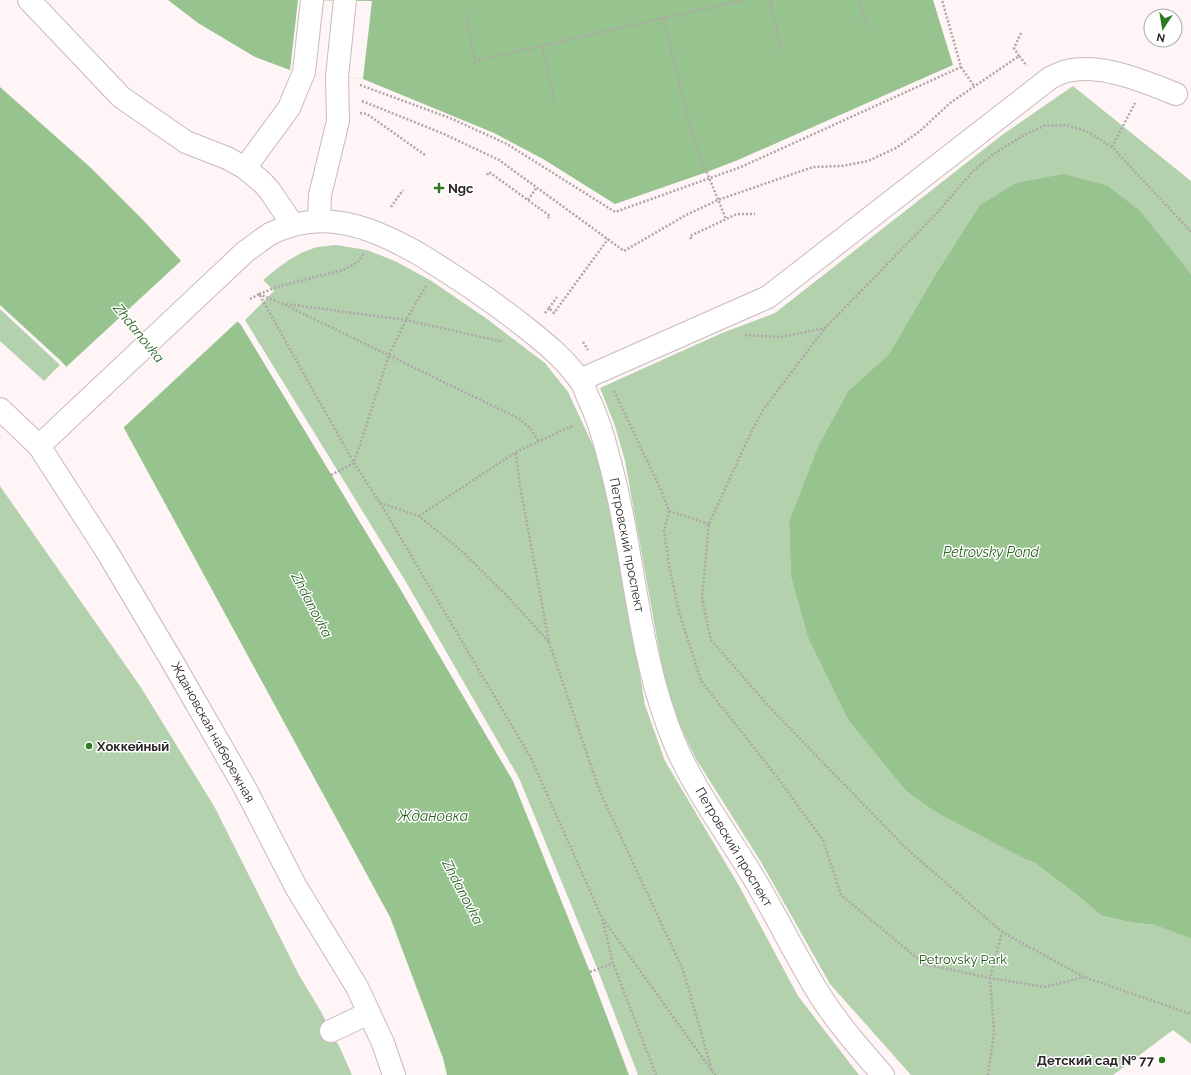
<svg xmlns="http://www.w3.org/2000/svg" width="1191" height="1075" font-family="Raleway,sans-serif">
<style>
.green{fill:#b3d1ad}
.water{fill:#96c38e}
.pier{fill:#fff5f6}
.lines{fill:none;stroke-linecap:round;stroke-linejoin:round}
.minor-casing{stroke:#c9babb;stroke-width:24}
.path{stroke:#aea6a7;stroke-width:2.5;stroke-dasharray:2 2;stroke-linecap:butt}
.minor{stroke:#fff;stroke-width:22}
.poi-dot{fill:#2e7a21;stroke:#fff;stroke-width:1.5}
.labels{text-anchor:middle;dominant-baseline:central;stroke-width:3;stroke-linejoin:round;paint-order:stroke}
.poi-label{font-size:13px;font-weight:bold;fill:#2b2526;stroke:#fff;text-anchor:start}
.street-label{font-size:13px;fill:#2b2526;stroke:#fff}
.park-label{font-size:13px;fill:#1a550f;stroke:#fff}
.water-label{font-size:14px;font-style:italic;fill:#27621e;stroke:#fff}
</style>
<rect width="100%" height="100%" fill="#fff5f6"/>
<g class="green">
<path d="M1073 86 1191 181V274L1171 251 979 206 935 275 889 354 848 391 818 446 789 521 791 577 808 638 848 720 905 790 1023 858 1035 863 1077 895 1102 916 1135 923 1155 925 1191 939V1044L1173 1030 1113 1075H911L830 984 761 862 696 759 673 711 661 661 625 461 615 426 600 388 722 333 775 313 1002 135Z"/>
<path d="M336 245 367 250 395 261 430 280 487 319 545 363 568 392 597 454 613 513 645 705 665 761 738 884 798 996 859 1075H638L597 968 519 778 406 582 245 320 274 291 263 280C279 267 294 254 314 248 321 246 329 246 336 245Z"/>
<path d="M0 309 60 365 44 381 0 341Z"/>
<path d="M0 486 140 686 214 806 299 975 320 1010 341 1050 352 1075H0Z"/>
</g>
<g class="water">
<path d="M168 0H933L953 65 738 160 707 172 615 204 543 159 494 133 363 79 290 70 255 57 198 23Z"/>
<path d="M0 87 90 167 143 220 241 325 399 587 513 781 590 972 629 1075H447L443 1058 390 917 124 428 61 361 0 305Z"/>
<path d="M1064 174 1108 186 1140 211 1191 274V939L1155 925 1135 923 1102 916 1077 895 1035 863 1023 858 936 812 905 790 848 720 808 638 791 577 789 521 818 446 848 391 889 354 935 275 979 206 1016 183Z"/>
</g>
<g class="pier">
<path d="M298 0 372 1 363 79 290 70Z"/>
<path d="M183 259 239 320 122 429 65 368Z"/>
</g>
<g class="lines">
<defs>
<g id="minor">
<path d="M29 0 121 97 186 142 227 158 245 168 262 182 270 191 293 225"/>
<path d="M245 168 289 108 304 72 312 0"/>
<path d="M319 220 320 195 338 121 337 76 345 0"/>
<path d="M580 380 768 297 1050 78C1056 75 1062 72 1067 71 1102 63 1145 82 1176 94"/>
<path d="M0 409 39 446 106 550 172 661 245 788 296 887 357 987 383 1043 394 1075"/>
<path d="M39 446 246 251C254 246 262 239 270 234 322 207 372 227 419 254 455 276 491 300 525 327 544 342 565 359 579 379 583 383 585 389 587 395 596 414 603 434 608 455 635 550 636 652 675 744 694 789 724 829 749 870 775 912 795 956 821 997 839 1025 861 1050 883 1075"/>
<path d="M331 1031 369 1013"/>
</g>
</defs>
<use href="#minor" class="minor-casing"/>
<g class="path">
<path d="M770 0 781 49"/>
<path d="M860 0 867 28"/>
<path d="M466 13 475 61 743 0"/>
<path d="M663 18 694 141 726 219"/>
<path d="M542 46 555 104"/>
<path d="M1019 56 1014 48 1021 33"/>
<path d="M961 67 974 86"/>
<path d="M360 85 450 118 507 144 615 212 741 167 961 67 942 0"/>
<path d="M362 101 444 134 499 160 624 251 686 215 718 200 813 167 842 166 868 161 896 148 920 131 950 103 1019 56 1027 66"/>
<path d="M360 113 367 114 425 155"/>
<path d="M1112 147 1135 103"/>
<path d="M487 175 489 172 550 216 548 218"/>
<path d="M528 200 537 187"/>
<path d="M391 207 403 190"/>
<path d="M1191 232 1112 147 1086 131 1066 125 1044 126 1026 134 995 153 973 171 937 213 825 328 763 410 747 441 709 524 702 599 711 640 773 711 907 849 1002 932 1084 977 1191 1014"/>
<path d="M691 239 690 236 737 214H755"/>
<path d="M259 294 283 304 518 418 531 429 538 441"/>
<path d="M259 294 277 287 346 269 359 261 364 253"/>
<path d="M250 299 259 294 354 463 380 503 531 758 602 918 613 963 656 1075"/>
<path d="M286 304 406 320 499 341 503 340"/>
<path d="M549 308 557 297"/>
<path d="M545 313 549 308 554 313 608 239"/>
<path d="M745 335 781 337 825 328"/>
<path d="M583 342 588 350"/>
<path d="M614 391 661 490 669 511 664 531 669 565 679 612 701 681 771 769 823 840 841 895 924 964 990 978 1045 987 1084 977"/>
<path d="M516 453 520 486 549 642 600 792 683 970 713 1074 716 1075"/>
<path d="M331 475 354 463 389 355 406 320 426 286"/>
<path d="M380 503 419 516 465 554 508 597 549 642"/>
<path d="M669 511 709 524"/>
<path d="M419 516 516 452 574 425"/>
<path d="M603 919 712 1071"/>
<path d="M590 972 613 963"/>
<path d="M988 1075 994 1033 990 978 1002 932"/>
</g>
<use href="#minor" class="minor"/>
</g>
<g class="poi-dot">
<path d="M437 182h4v4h4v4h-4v4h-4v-4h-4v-4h4z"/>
<circle cx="89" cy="746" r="4"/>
<circle cx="1162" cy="1060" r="4"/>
</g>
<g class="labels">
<g class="poi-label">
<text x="448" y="188">Ngc</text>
<text x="97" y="746">Хоккейный</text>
<text x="1154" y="1060" text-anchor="end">Детский сад № 77</text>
</g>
<g class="street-label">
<text transform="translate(627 545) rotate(79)">Петровский проспект</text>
<text transform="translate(213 732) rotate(61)">Ждановская набережная</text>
<text transform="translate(734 847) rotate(59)">Петровский проспект</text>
</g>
<g class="park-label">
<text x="963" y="959">Petrovsky Park</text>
</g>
<g class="water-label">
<text transform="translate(139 333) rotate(51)">Zhdanovka</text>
<text x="991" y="552">Petrovsky Pond</text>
<text transform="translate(312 605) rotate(62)">Zhdanovka</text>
<text x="433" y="816">Ждановка</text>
<text transform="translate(463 892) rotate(62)">Zhdanovka</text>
</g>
</g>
<g transform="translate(1163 28) rotate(192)"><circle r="19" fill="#ffffff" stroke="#aaa8a8"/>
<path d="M0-3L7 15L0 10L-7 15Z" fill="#2e7a21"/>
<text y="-6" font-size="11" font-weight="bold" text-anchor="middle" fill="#2b2526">N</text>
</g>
</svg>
